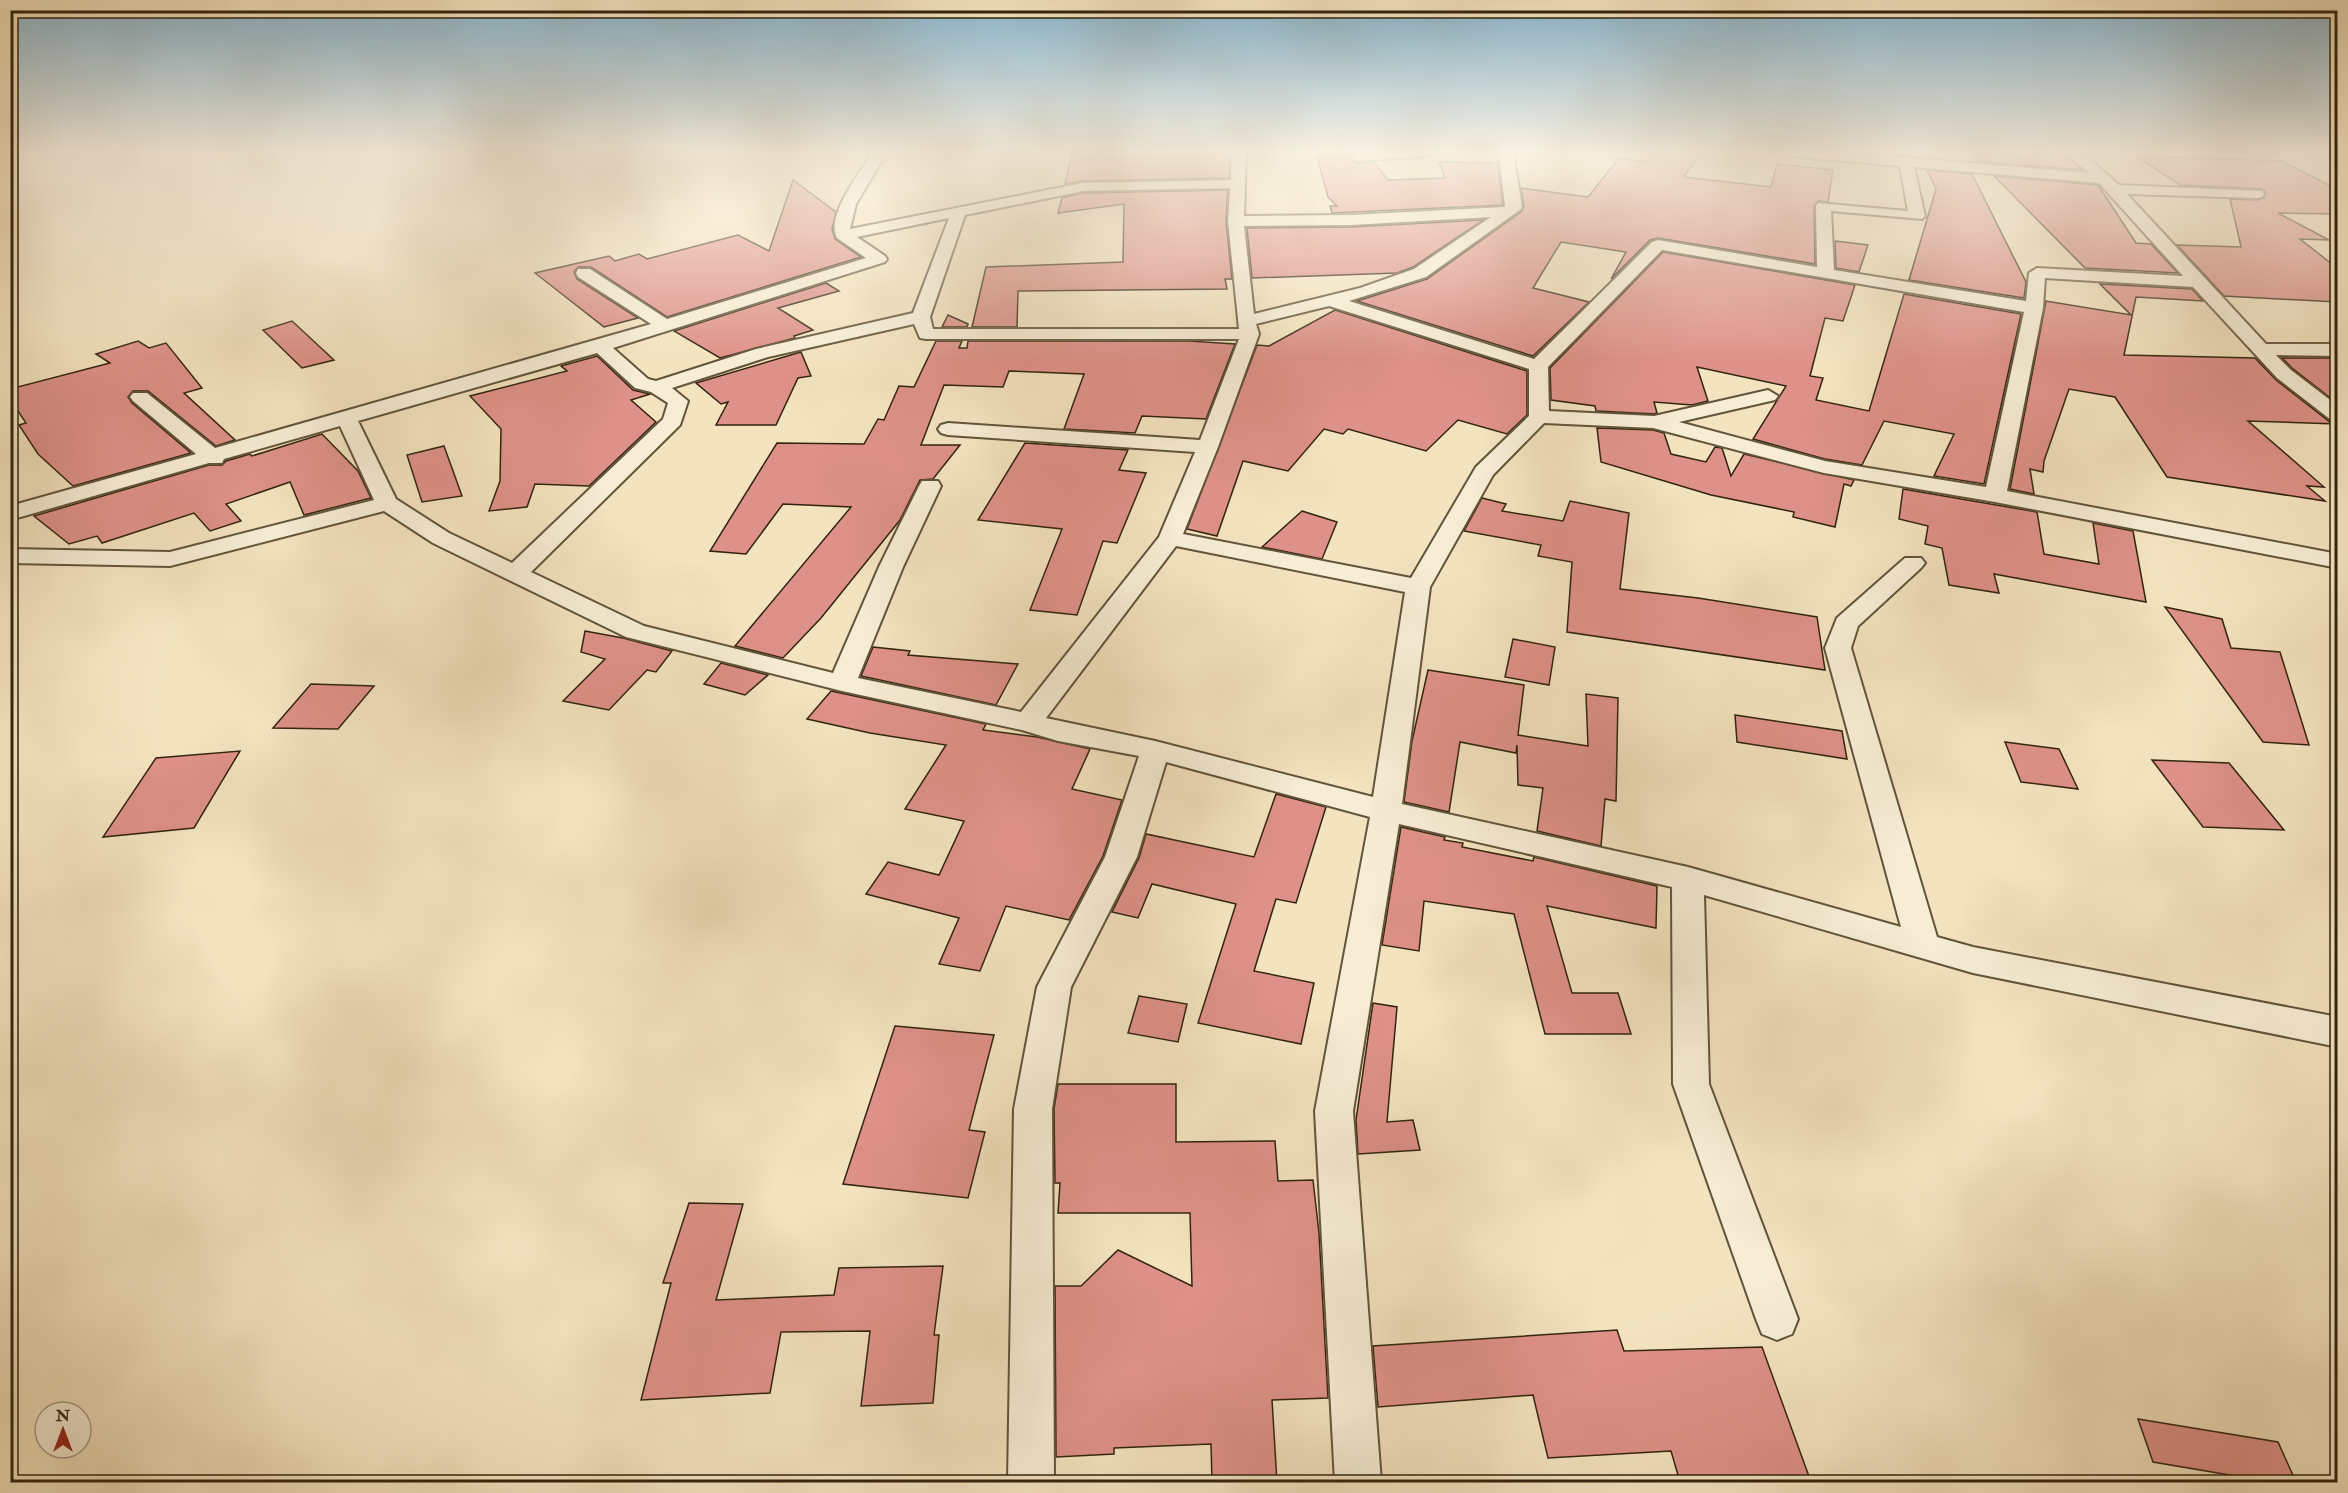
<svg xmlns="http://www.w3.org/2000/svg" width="2348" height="1493" font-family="'IM FELL Double Pica',serif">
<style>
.building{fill:#de9188;stroke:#32240e;stroke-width:1.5}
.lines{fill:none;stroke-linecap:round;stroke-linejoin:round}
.street-casing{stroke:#62543a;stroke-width:4}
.street{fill:#f7edd5;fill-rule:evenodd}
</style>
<rect width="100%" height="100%" fill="#f3e3bf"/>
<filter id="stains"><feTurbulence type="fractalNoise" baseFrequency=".00333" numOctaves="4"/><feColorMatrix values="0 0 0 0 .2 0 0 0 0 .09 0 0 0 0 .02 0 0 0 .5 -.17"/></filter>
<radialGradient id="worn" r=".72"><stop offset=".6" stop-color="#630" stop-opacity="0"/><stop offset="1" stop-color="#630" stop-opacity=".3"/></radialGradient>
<g class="building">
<path d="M1073 152H1230L1229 178 1083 181 1065 184Z"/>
<path d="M1654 152H1701L1684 177 1771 187 1777 164 1833 170 1828 202 1818 201 1814 206 1815 264 1658 238 1650 240 1611 279 1626 252 1561 242 1533 288 1589 302 1533 356 1357 301 1427 279 1521 212 1524 207 1521 188 1588 197 1619 158 1647 162Z"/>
<path d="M1971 152H2063L2082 170 1980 162Z"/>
<path d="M1344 154 1356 163 1374 162 1388 180 1445 178 1439 162 1498 163 1503 205 1332 213 1330 206H1337L1328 197 1317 157Z"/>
<path d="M2136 156 2281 161 2337 189V214L2278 213 2329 240 2300 239 2337 268V302L2224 296 2177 245 2241 247 2230 199 2257 200 2264 198 2266 193 2262 189 2180 185Z"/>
<path d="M1927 170 1972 174 2026 282 2024 298 1909 280 1936 189Z"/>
<path d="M1994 176 2098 185 2136 243 2151 244 2178 273 2085 268Z"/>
<path d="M793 180 836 212 832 229 835 239 861 257 667 317 591 267H578L574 272 577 279 638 318 604 327 535 273 609 256 615 261 639 254 647 259 738 235 769 251Z"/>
<path d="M1228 190 1226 221 1232 279H1225L1227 289 1018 291 1017 327H972L986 267 1123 262 1124 204 1058 213 1062 198 1083 193Z"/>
<path d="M1483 220 1413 267 1397 273 1252 278 1247 228 1351 227Z"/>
<path d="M1835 241 1868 245 1859 272 1836 268Z"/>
<path d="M1663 252 1855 285 1843 321 1825 318 1810 376 1823 378 1816 400 1869 411 1904 294 2021 314 1984 484 1934 476 1954 434 1884 421 1862 465 1825 459 1753 439 1786 386 1697 367 1708 401 1692 405 1654 402 1657 413 1654 414 1596 411 1595 406 1551 400 1550 368Z"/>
<path d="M826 283 839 291 778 308 813 330 794 336 795 338 720 358 674 331Z"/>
<path d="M2100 284 2192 289 2203 301 2136 297 2124 355 2255 358 2276 380 2330 422 2337 424 2248 421 2324 487 2307 486 2325 501 2167 477 2115 397 2069 389 2044 461 2043 472 2030 469 2034 494 2010 489 2046 301 2131 315Z"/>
<path d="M1335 310 1527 371V415L1507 434 1458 420 1426 451 1348 429 1343 434 1324 429 1288 471 1243 461 1217 536 1187 529 1257 345 1269 346Z"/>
<path d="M948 315 968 324 967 327H942Z"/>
<path d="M292 321 334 360 302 368 263 330Z"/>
<path d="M138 341 149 348 166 343 202 388 184 393 235 440 216 446 148 391H133L128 397 132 403 191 453 73 486 38 454 19 425 26 423 10 399V389L110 363 96 354Z"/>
<path d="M936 341H962L959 348H967L968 341H1189L1235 344 1206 419 1142 416 1135 433 1064 429 1084 374 1009 371 1003 387 944 385 921 445H960L933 479 920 480 900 520 821 618 783 658 735 646 851 507 783 504 746 554 710 551 777 443 864 444 878 419 884 420 899 386 914 387Z"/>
<path d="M801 352 811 376 798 378 776 425H716L728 402 721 404 696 383Z"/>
<path d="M597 356 633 390 650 394 631 400 656 422 589 486 535 484 527 507 489 511 500 481 501 429 470 396 567 371 561 366Z"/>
<path d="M2282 358H2337V403L2292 368Z"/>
<path d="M1597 428 1653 430 1664 433 1671 454 1706 462 1715 447 1722 448 1731 476 1744 454 1854 480 1851 486 1844 484 1835 527 1793 517 1794 512 1711 495 1601 462Z"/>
<path d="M322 434 358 471 371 498 304 515 290 482 226 504 241 521 210 531 194 513 102 543 97 536 69 544 34 516 209 465H222L226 461 250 454 252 456Z"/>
<path d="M1025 443 1128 450 1119 470 1146 473 1117 543 1103 541 1077 615 1030 610 1062 529 978 520Z"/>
<path d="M444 446 462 496 422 502 407 455Z"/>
<path d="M1903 489 2037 512 2044 554 2099 564 2093 523 2133 531 2146 602 1994 574 1999 593 1949 585 1942 548 1925 544 1928 526 1899 519Z"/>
<path d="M1482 498 1506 504 1502 511 1563 521 1570 501 1629 513 1620 589 1698 598 1817 617 1825 670 1567 632 1572 562 1538 556 1541 545 1464 531Z"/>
<path d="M1302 511 1337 522 1322 559 1262 547Z"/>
<path d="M2165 607 2222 619 2231 648 2280 652 2309 745 2263 742Z"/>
<path d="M585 631 623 638 672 651 656 672 647 670 609 710 563 701 605 659 581 652Z"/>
<path d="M1513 639 1555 647 1549 685 1505 677Z"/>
<path d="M873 647 910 651 908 655 1018 664 996 705 861 676Z"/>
<path d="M721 663 768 675 745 695 704 684Z"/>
<path d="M1428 670 1524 685 1518 735 1588 746 1586 694 1618 698 1616 801 1605 799 1601 846 1537 831 1543 788 1518 785 1517 745 1516 753 1460 742 1449 812 1404 802 1412 741Z"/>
<path d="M311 684 374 686 338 729 273 728Z"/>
<path d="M831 691 986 724 983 730 1037 737 1090 749 1072 789 1122 800 1103 856 1069 920 1006 906 980 971 939 964 959 918 866 894 888 862 939 875 964 821 905 809 946 745 870 733 807 719Z"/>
<path d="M1735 715 1842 731 1847 759 1737 742Z"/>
<path d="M2005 742 2059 749 2078 789 2021 782Z"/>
<path d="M240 751 194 828 103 837 156 758Z"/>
<path d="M2152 760 2229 763 2284 830 2203 827Z"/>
<path d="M1276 794 1326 807 1296 903 1276 899 1254 971 1314 983 1301 1044 1198 1023 1236 904 1152 884 1138 918 1112 912 1139 858 1146 834 1254 857Z"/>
<path d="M1401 827 1445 837 1444 840 1463 843 1462 847 1533 861 1534 857 1657 886 1656 928 1547 906 1572 993H1618L1631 1034H1545L1514 914 1424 901 1419 951 1382 945Z"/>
<path d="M1139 996 1187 1004 1178 1042 1128 1033Z"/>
<path d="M1373 1003 1397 1007 1387 1122 1413 1120 1420 1150 1358 1154 1356 1120Z"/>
<path d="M895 1026 994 1035 969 1130 985 1132 968 1198 843 1184Z"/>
<path d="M1058 1084H1176V1142L1275 1141 1278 1181 1313 1180 1319 1233 1328 1398 1272 1400 1277 1482H1212L1211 1444 1114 1448V1454L1056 1457 1055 1286H1081L1118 1250 1192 1286 1190 1213H1058L1060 1183H1055L1054 1109Z"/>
<path d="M689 1203 743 1204 716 1300 834 1295 839 1268 943 1266 934 1335H939L933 1403 861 1406 870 1331 781 1332 770 1393 641 1400 671 1283H663Z"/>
<path d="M1617 1330 1624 1351 1762 1347 1811 1482H1680L1671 1451 1548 1458 1533 1395 1378 1407 1373 1346Z"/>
<path d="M2138 1419 2278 1442 2296 1482H2271L2153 1462Z"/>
</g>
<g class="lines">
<defs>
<g id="street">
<path d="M873 152H887L856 204 850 229 1083 183 1231 180 1232 152H1246L1244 216 1351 215 1505 207 1499 152H1513L1522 207 1520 210 1426 277 1349 301 1534 359 1652 242 1658 240 1817 267 1816 206 1818 203 1908 211 1900 166 1789 156 1782 152H1840L2089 173 2065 152H2081L2119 185 2262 191 2264 194 2262 197 2257 198 2127 194 2266 344H2338V356L2276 355 2291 370 2338 406V422L2331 420 2277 378 2193 287 2045 278 2043 308 2007 491 2338 554V568L1995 502 1824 473 1653 428 1544 423 1493 475 1430 587 1402 804 1688 867 1901 927 1825 648 1837 618 1905 558H1921L1925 563 1921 568 1858 626 1851 648 1937 937 1973 947 2338 1017V1047L1973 973 1704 895 1709 1084 1798 1319 1792 1334 1777 1340 1762 1334 1756 1319 1673 1084 1672 887 1399 824 1353 1111 1381 1482H1335L1315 1111 1370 817 1166 762 1137 857 1071 987 1052 1109 1054 1482H1008L1014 1109 1037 987 1105 857 1139 756 1058 741 1022 730 842 691 626 637 433 543 384 511 170 566 10 563V549L170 552 374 500 340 426 224 459 222 463H209L10 520V506L196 454 133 401 130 397 133 393H147L215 448 651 324 578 277 576 273 578 269H590L667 319 866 258 837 238C825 216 861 171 873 152ZM1914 167 2099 183 2183 276 2037 268 2029 273 2026 301 1834 270 1831 211 1922 219 1925 216ZM1230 188 1228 221 1239 329H933L930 317 965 215 1083 191ZM1491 217 1414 269 1360 288 1254 314 1244 226 1351 225ZM949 218 913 313 756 349 656 381 648 379 613 348 885 262 887 259 885 256 857 237ZM1662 250 2024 312 1986 487 1825 461 1679 422 1775 400 1778 396 1768 390 1654 416 1549 411 1548 367ZM1329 306 1529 369V416L1476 467 1411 578 1183 534 1218 447 1259 334 1256 324ZM914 324 920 338 926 339H1239L1200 440 948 423 941 425 938 429 941 433 948 435 1195 452 1159 537 1021 712 858 678 903 567 941 486 938 481H922L919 486 879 567 833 673 644 626 531 572 680 425 688 401 672 388 768 357ZM597 353 635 388 651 392 668 403 663 419 512 563 449 533 396 499 358 421ZM1176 546 1405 592 1373 797 1155 741 1046 718Z"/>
<path d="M1366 152H1435L1428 156 1357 161 1350 157 1352 154Z"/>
</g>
</defs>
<use href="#street" class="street-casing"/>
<use href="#street" class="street"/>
</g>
<linearGradient id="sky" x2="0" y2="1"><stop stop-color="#89b8d2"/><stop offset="0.42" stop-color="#faf2e2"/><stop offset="1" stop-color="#faf2e2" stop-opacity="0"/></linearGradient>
<rect width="2348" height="361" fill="url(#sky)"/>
<rect width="2348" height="1493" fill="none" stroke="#f3e3bf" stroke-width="36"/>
<rect x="12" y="12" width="2324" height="1469" fill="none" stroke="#32240e" stroke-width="3"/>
<rect x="18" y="18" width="2312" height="1457" fill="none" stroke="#32240e" stroke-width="1.5"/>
<g transform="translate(63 1430)"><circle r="28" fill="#f7edd5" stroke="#a89d85" stroke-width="1.5"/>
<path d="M0-4.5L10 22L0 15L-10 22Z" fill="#8f2418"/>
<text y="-9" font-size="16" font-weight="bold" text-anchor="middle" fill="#32240e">N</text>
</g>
<rect width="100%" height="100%" filter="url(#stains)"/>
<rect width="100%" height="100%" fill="url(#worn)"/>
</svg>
